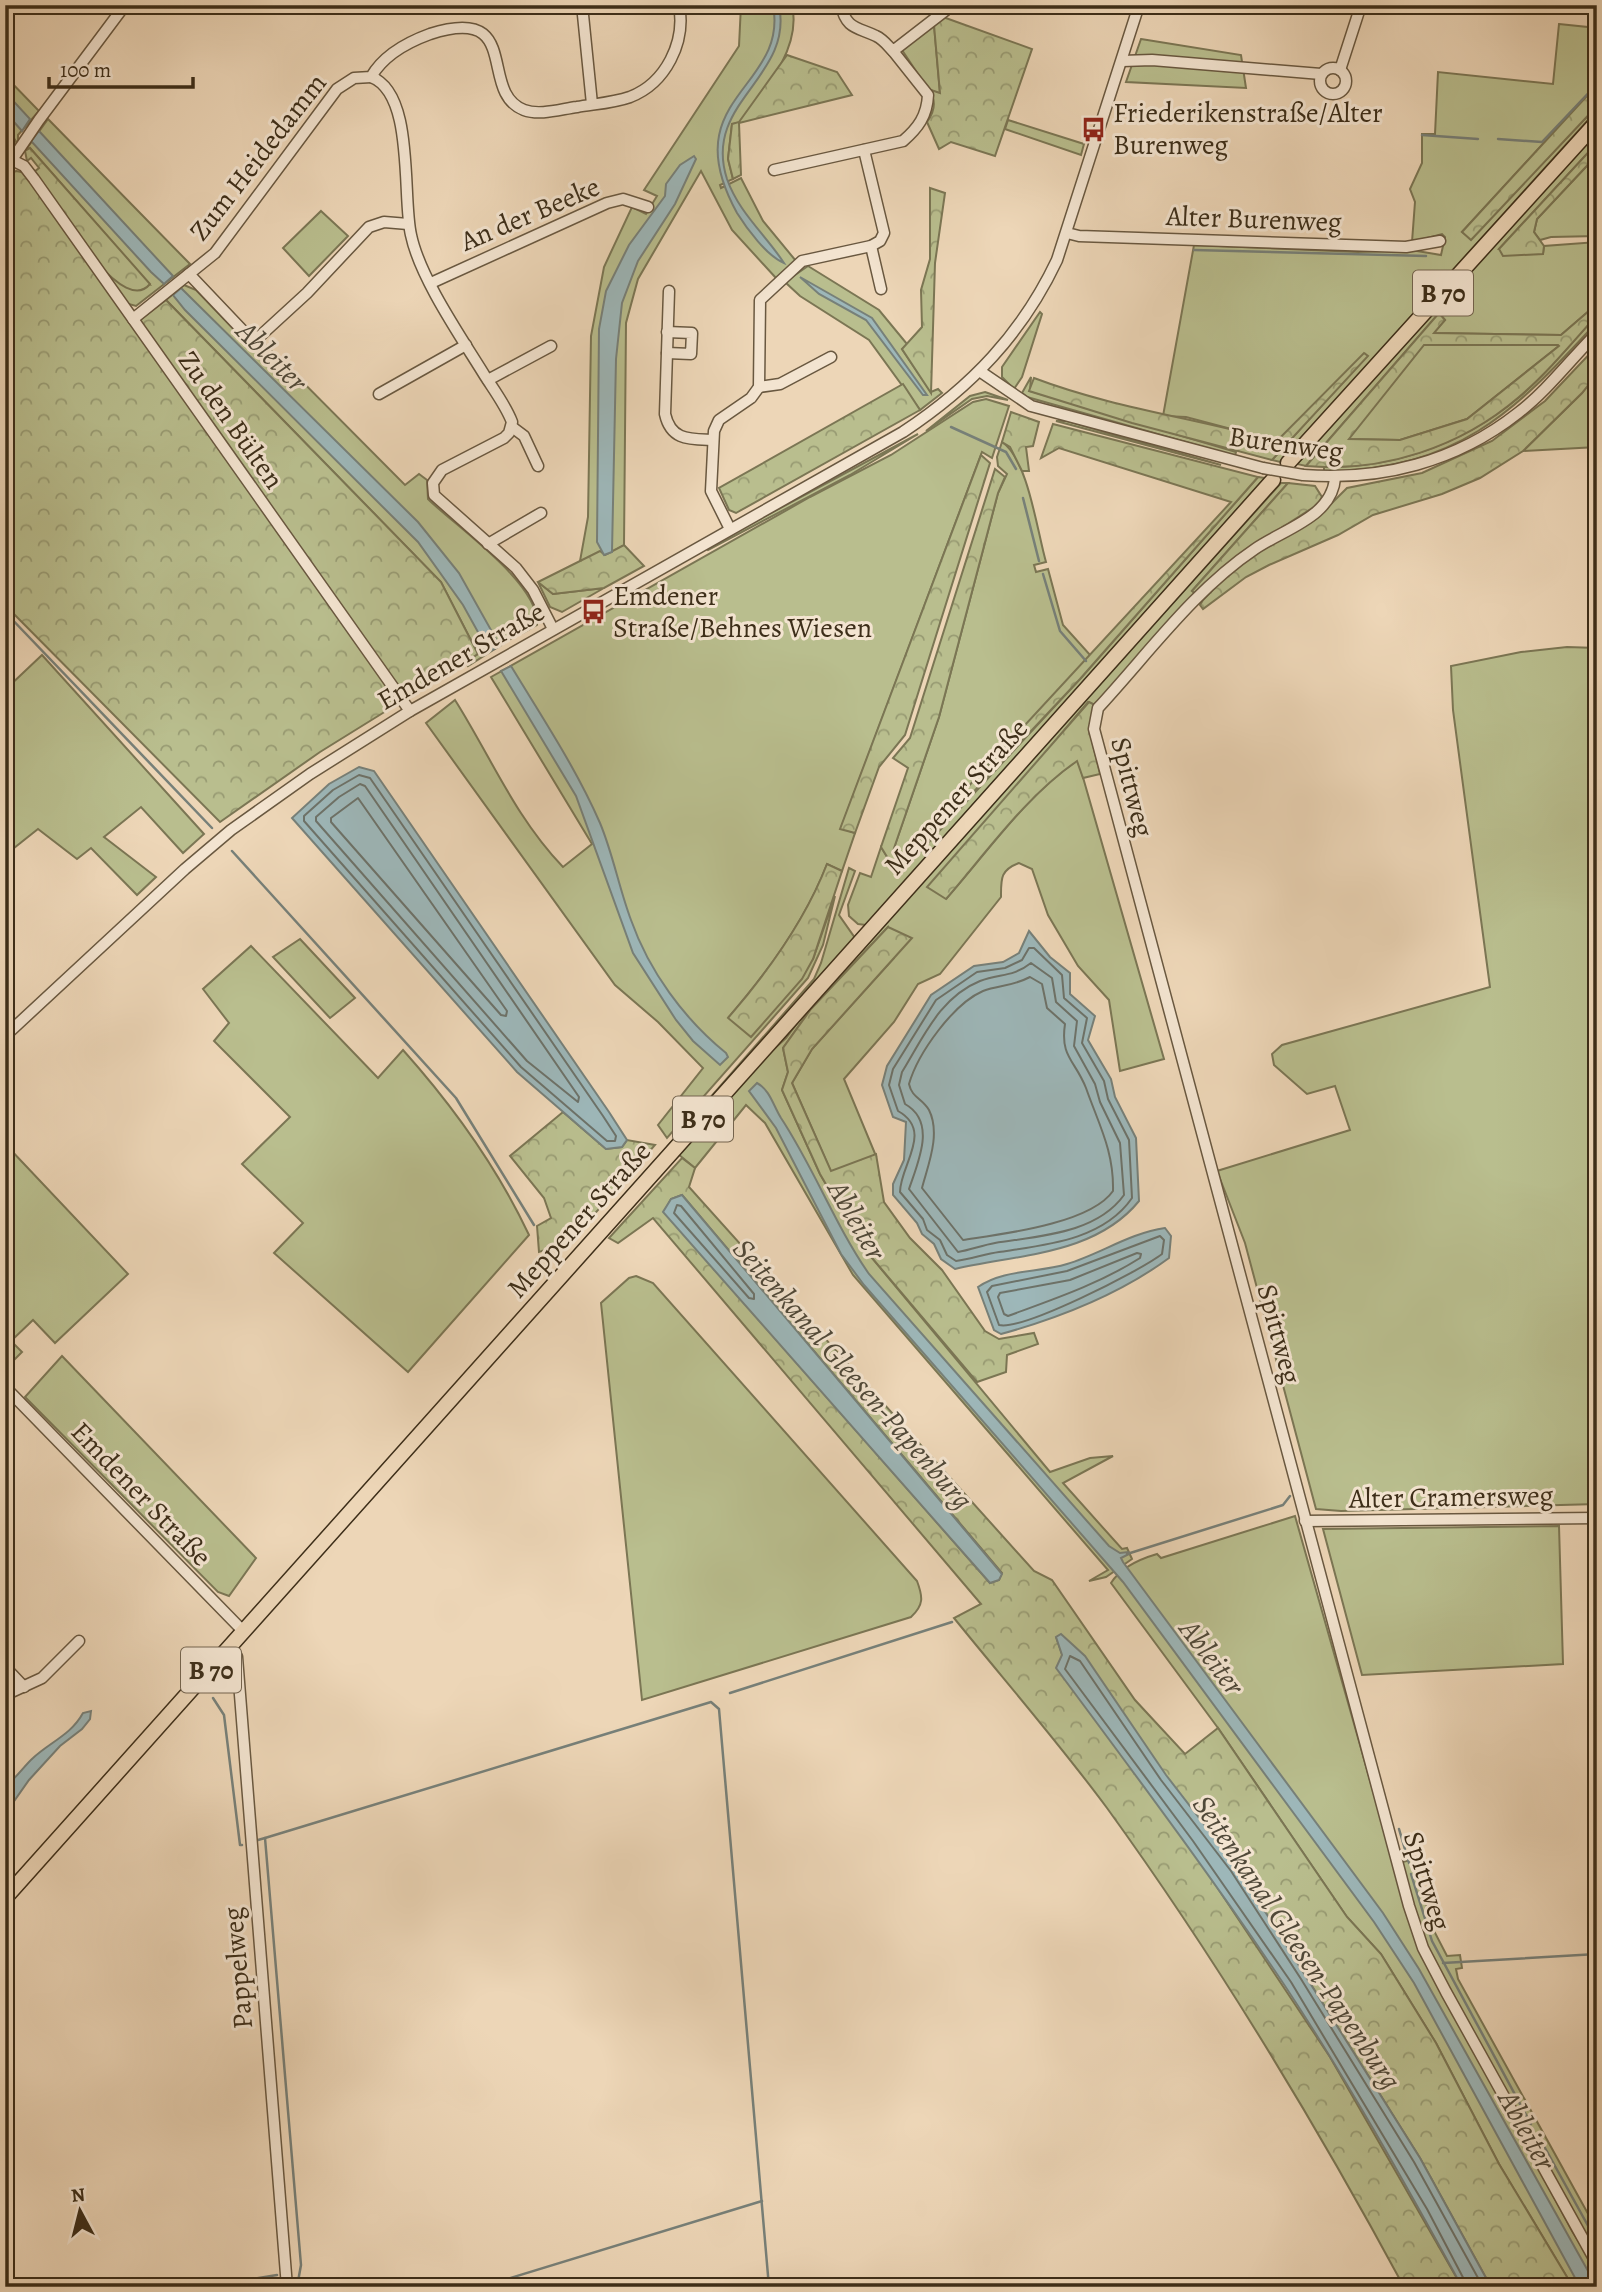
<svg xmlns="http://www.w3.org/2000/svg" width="1602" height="2292" font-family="Alegreya,serif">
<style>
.green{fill:#b9be8e;stroke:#7b7654;stroke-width:2}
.forest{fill:url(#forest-crowns);stroke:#7b7654;stroke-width:2;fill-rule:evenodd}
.water{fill:#9db7b9;stroke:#778079;stroke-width:2}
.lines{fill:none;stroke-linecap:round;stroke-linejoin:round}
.shore{stroke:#6d7269;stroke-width:2}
.stream{stroke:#778079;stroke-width:2.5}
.minor-casing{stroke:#695840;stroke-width:13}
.major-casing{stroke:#3d2e19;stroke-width:17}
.minor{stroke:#f3e4d0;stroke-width:10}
.major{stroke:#edd6b7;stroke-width:14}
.minor-bridge-casing{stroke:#695840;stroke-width:13;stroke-linecap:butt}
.minor-bridge{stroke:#f3e4d0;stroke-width:10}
.labels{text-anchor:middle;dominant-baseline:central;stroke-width:6;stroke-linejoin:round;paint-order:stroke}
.shield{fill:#f3e4d0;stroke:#746550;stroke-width:2}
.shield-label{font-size:26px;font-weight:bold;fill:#3d2e19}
.poi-label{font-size:28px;fill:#3d2e19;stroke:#f3e4d0;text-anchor:start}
.street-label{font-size:28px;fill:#3d2e19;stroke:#f3e4d0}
.water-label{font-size:30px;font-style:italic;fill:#504939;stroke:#f3e4d0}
</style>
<defs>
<pattern id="forest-crowns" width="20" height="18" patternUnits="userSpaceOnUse" patternTransform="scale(1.75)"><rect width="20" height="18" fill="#b9be8e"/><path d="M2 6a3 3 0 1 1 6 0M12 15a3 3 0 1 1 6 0" fill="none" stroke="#989b73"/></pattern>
</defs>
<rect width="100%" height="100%" fill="#edd6b7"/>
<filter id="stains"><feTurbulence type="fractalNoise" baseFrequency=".00286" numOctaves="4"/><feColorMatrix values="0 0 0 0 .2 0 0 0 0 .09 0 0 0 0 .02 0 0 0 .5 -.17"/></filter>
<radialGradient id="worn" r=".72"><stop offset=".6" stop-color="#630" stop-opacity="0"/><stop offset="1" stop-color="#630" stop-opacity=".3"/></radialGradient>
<g class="green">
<path d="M741 5H792C802 49 764 91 739 123L732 124 728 159 733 179 720 185 721 188 741 178 763 221 796 261 776 278 732 230 701 171 638 279 626 323 624 545 612 552 580 561 588 517 591 336 604 267 632 207 646 214 657 196 644 190 739 46Z"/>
<path d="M1559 24 1597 28V85L1462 232 1471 239 1597 106V110L1280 462 1272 460 1367 356 1365 354 1277 441 1186 417 1163 416 1194 245 1358 252 1411 250 1441 255 1445 237 1442 234 1412 242 1415 202 1410 189 1422 163V134H1435L1438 72 1553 84Z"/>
<path d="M934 25 940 94 928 89 902 50Z"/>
<path d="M1141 39 1241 55 1246 88 1126 82Z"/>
<path d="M5 76 39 111 18 135V145L5 124Z"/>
<path d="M48 119 190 264 136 306 125 303 102 270 149 284 30 148 25 151Z"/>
<path d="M1008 120 1084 144 1081 155 1005 129Z"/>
<path d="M1597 130V143L1499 249 1543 254 1544 246 1597 242V304L1561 335 1433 333 1445 320 1439 313 1306 466 1297 464Z"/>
<path d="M1597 155V236L1551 237 1540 240 1534 232 1537 219Z"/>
<path d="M321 211 348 236 309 276 283 248Z"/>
<path d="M808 266 879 310 907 344 902 349 931 392 938 389 942 393 920 410 869 340 800 296 785 282Z"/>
<path d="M184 285 196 290 243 339 253 344 263 342 405 485 419 474 427 480 428 499C455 526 541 584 537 625L523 633 521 630 514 633 515 636 468 666 466 662 478 654 441 582 166 300Z"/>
<path d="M1040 312 1042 314 1022 377 1014 389 1002 377V367Z"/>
<path d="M1597 315V322C1511 416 1458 468 1324 472V467C1395 468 1464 443 1518 398 1547 374 1571 343 1597 315Z"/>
<path d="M1424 344 1560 345 1467 419 1400 440 1348 439Z"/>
<path d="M1597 374V447L1523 451 1582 393Z"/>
<path d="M1031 377 1030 391 1236 452 1235 456 1027 397 1022 393Z"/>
<path d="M985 392 1008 400 987 396 972 399 926 431 970 396Z"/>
<path d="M986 399 1009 406 992 458 982 452 841 828 855 833 842 871 827 864C805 921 768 972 728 1018L813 959 835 896 823 945 808 978 667 1138 658 1125 703 1068 658 1022 615 985 426 723 455 700C491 757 515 817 563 867L592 844 491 677 810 497 891 455 973 402Z"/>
<path d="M1056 421H1067L1221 465Z"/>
<path d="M918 434 850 475 708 550 706 548Z"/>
<path d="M1002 442C1028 459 1037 531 1046 562L1034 565 1036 572 1048 569 1063 625 1091 656 906 855 893 851 939 717 998 493 1007 474 998 466 997 457Z"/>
<path d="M1258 477 1265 478 866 925 858 924 849 916 848 905 860 873 871 877 881 847 897 873 917 855 1080 679Z"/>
<path d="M1281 483H1288L1192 591 1197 595 1095 705 1088 702 1018 785 946 899C987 853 1026 795 1078 760L1164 1059 1120 1071 1109 1000 1078 966 1048 915 1032 869 1019 863C1000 870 1001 879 1001 897L940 974 918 984 894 1022 844 1079 876 1156 831 1172 792 1083 812 1049 894 958 888 927 811 1009 783 1048 788 1072 782 1090 820 1174 862 1246 1050 1472 1090 1458 1113 1456 1063 1483 1122 1549 1127 1548 1132 1559 1106 1577 1089 1581 1108 1570 853 1275 765 1123 746 1105 695 1168 678 1154 763 1059 786 1038 810 1006Z"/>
<path d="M538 582 553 594 604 588 562 612 550 607Z"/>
<path d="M1567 647 1597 648V1504L1341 1511 1316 1509 1245 1243 1217 1171 1350 1130 1335 1086 1307 1094 1274 1065 1272 1054 1282 1045 1490 987 1453 710 1451 666 1521 652Z"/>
<path d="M42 655 204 834 183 853 141 807 104 837 156 877 137 895 91 848 77 859 38 829 14 848 5 843V690Z"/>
<path d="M849 868 855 871 839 915 855 938 667 1147 814 979 821 963Z"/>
<path d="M300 939 355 998 330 1018 273 957Z"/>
<path d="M251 946 378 1078 403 1050C453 1106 497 1167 529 1235L408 1372 274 1253 303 1223 242 1164 290 1117 214 1041 229 1023 203 989Z"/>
<path d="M8 1147 128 1274 55 1343 33 1320 11 1341 22 1352 5 1369V1150Z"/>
<path d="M636 1276 653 1283 917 1581C923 1597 924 1605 911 1617L642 1700 601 1303 629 1278Z"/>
<path d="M62 1356 256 1558 229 1596 218 1592 25 1397Z"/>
<path d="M1295 1516 1412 1928 1572 2231 1597 2271V2287H1573L1499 2164 1436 2043 1381 1954 1347 1917 1218 1728 1111 1583C1121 1567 1140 1559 1157 1554L1161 1558Z"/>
<path d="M1559 1526 1563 1664 1362 1675 1323 1529Z"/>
<path d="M1414 1859 1433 1929 1447 1956 1460 1955 1462 1968 1456 1969 1458 1979 1597 2230V2259L1445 1984 1419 1927 1399 1863Z"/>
</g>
<g class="forest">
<path d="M943 17 1032 49 995 156 951 142 939 149 927 122C935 111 937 100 928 89L940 93 934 25Z"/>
<path d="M787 55 837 72 852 95 739 123 741 175 733 179 728 159 732 124 739 122Z"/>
<path d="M1597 85V106L1471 240 1462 232Z"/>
<path d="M5 124 18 145 5 165Z"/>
<path d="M1597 143V155L1537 219 1534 232 1544 246 1543 254 1503 256 1499 249Z"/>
<path d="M30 148 150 284C120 320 50 195 34 172L39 168 31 158 27 161 25 151Z"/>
<path d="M16 171 27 173 140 320 166 300 441 582 478 654 320 752 220 822 5 605V174L8 176Z"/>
<path d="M930 188 945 193 935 263 931 393 902 349 922 327 921 290 930 259Z"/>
<path d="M1597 304V315C1572 343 1547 373 1519 397 1461 447 1383 473 1306 466L1439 313 1445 320 1434 333 1561 335ZM1424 345H1558L1559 346 1467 419 1400 440 1349 439Z"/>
<path d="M1597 346V374L1582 393 1523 451 1480 478 1442 494 1373 515 1338 535 1269 565 1246 577 1203 609 1200 605 1203 600 1234 568 1326 509 1347 488 1422 473 1492 441 1545 401Z"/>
<path d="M1364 353 1368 356 1272 460 1132 423 1029 391 1034 378C1113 408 1195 418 1277 441Z"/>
<path d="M903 384 920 410 736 513 729 510 719 488Z"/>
<path d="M1011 412 1039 422 1033 446 1026 447 1029 471H1022L1010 447 1002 442Z"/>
<path d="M1053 424 1258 477 1080 679 897 873 881 847 908 768 893 758 910 738 995 469 1005 477 998 493 939 717 893 851 905 855 1231 502 1059 448 1041 458Z"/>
<path d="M981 455 990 463 905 735 879 767 855 833 840 829Z"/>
<path d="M1288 483 1315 486 1322 497 1317 505 1275 532 1197 595 1192 591Z"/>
<path d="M624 545 644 566 604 588 553 594 538 582 600 551 605 555Z"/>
<path d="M1089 702 1095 705 1090 732 1100 774 1083 778 1077 761C1026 796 986 853 946 899L927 887Z"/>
<path d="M827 864 842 871 813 959 802 979 751 1037 728 1018C768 972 805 921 827 864Z"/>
<path d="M888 927 912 938 812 1049 792 1083 831 1171 876 1154 884 1202 910 1238 942 1270 985 1331 999 1339 1034 1333 1038 1344 1007 1355 1006 1372 977 1382 862 1246 820 1174 782 1090 788 1072 783 1048 811 1009Z"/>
<path d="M563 1112 606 1149 622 1147 627 1140 655 1145 570 1242 539 1252 537 1226 551 1218 544 1198 510 1156Z"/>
<path d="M682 1158 695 1168 689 1187 1034 1571 1052 1580 1135 1700 1185 1754 1218 1728 1347 1917 1381 1954 1436 2043 1499 2164 1573 2287H1491L1420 2158 1237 1867 1056 1637 1062 1654 1330 2057 1462 2287H1404C1315 2122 1217 1960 1107 1808 1059 1743 1005 1681 954 1618L981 1604 653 1218 618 1243 609 1238ZM682 1195 1002 1573 999 1580 990 1583 664 1212 671 1199Z"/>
</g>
<g class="water">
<path d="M773 5H779C794 78 702 102 727 179 739 213 765 234 784 263 767 256 747 229 737 213 673 97 789 89 773 5Z"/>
<path d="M5 92 30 119 22 131 5 112Z"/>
<path d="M39 131 173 276 164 284 151 272 31 141Z"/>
<path d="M694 156 696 159 675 204 638 261 622 303 616 359 612 552 604 555 597 542 599 329 606 291 629 245 665 196 666 184 680 165Z"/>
<path d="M800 277 872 318 927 395H923L866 320 819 294Z"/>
<path d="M181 288 418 522 459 573 500 646 489 652 463 605 418 542 185 310 173 295Z"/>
<path d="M511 666C542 717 576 768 600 823 613 854 619 888 631 920 649 971 684 1019 726 1053L728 1057 720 1065 693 1041 676 1020 633 953 576 796 501 671Z"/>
<path d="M359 767 374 771 609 1112 627 1140 622 1147 606 1149 517 1072 292 818 329 784Z"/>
<path d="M1029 931 1050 957 1070 973V994L1095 1016 1088 1040 1111 1079 1115 1097 1136 1138 1139 1201C1095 1255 1019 1254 955 1269L941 1259 934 1244 922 1234 917 1223 893 1195V1184L904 1160 906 1122 893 1117 882 1085 887 1066 931 995 974 966 1003 962 1019 953Z"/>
<path d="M757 1083C770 1090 773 1105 781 1118 814 1168 835 1225 869 1274L1109 1546 1120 1553 1128 1552 1129 1554 1121 1558 1123 1562 1383 1913 1419 1969 1597 2287H1580L1414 1983 1374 1922 1123 1582 864 1285 841 1254 776 1128 749 1091Z"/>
<path d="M682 1195 1002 1574 999 1580 990 1583 663 1212 671 1199Z"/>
<path d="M1165 1228 1171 1236 1169 1258C1120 1294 1059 1318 1001 1334L994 1330 978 1287C1004 1269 1038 1273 1067 1264 1100 1254 1130 1233 1165 1228Z"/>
<path d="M1061 1634 1085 1656 1166 1775 1237 1867 1420 2158 1491 2287H1462C1406 2185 1349 2083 1285 1986 1212 1877 1134 1773 1056 1668L1062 1655 1056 1637Z"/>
<path d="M91 1711 90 1719 82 1729 60 1746 29 1780 5 1814V1786C17 1778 23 1767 33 1758 50 1742 71 1735 83 1713Z"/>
</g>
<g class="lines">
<g class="shore">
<path d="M359 775 370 778 603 1116 616 1136 615 1141H607L521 1067 304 821V816L333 790Z"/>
<path d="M360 784 365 786 579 1097 578 1102 527 1061 316 821V817L339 797Z"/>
<path d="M358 798 507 1011 506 1016 501 1015 331 822V818Z"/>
<path d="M1029 948H1034L1062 975 1064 998 1087 1018 1082 1043 1104 1081 1108 1099 1129 1140 1132 1198C1103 1240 1046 1245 999 1252 985 1254 971 1259 956 1261L947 1255 940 1240 927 1230 923 1219 900 1192C900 1165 934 1131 898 1111L889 1085 893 1069 936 1000 977 972 1005 968 1022 960Z"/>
<path d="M1031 963 1052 978 1056 1002 1077 1021 1074 1046 1095 1084 1100 1102 1120 1143 1124 1195C1096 1234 1038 1236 995 1243 983 1245 970 1250 958 1252L909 1189C918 1162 937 1122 905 1104L899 1085 902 1072C923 1038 940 997 980 981 999 973 1012 978 1031 963Z"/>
<path d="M1030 977 1042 984 1047 1008 1065 1024C1060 1057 1075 1060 1086 1088 1099 1125 1114 1151 1113 1191 1090 1224 1002 1234 963 1240L922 1188C928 1165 941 1134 929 1110 922 1098 912 1098 909 1084 918 1053 953 1004 983 991 999 985 1011 987 1030 977Z"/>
<path d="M677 1205 681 1206 754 1294V1299L749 1298 674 1213Z"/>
<path d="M1160 1236 1164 1240 1162 1254C1140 1271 1022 1331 999 1325L987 1292 992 1286 1067 1271Z"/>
<path d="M1137 1253 1141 1254 1140 1258C1099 1284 1054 1299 1008 1316L1004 1314 998 1297 1000 1293 1070 1280Z"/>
<path d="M1468 2287 1427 2209 1291 1982 1193 1841 1065 1669 1070 1656 1080 1661 1161 1780 1231 1871 1301 1979 1414 2162 1483 2287"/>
</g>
<g class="stream">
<path d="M1422 135 1478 139"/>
<path d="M1498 139 1542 142 1597 84"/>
<path d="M1194 250 1426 256"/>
<path d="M951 427 1006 452 1016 469"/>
<path d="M1023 498 1039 561"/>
<path d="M1043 574 1060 631 1086 661"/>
<path d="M5 612 212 828"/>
<path d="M232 851 456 1098 534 1225"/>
<path d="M1127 1554 1283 1505 1290 1496"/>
<path d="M730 1693 952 1622"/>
<path d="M213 1698 224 1715 240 1845H242"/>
<path d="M1399 1829 1409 1863"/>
<path d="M265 1838 711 1702 719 1709 769 2287"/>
<path d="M258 1840 265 1838 301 2265 297 2287"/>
<path d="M1411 1874 1432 1941 1531 2124"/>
<path d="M1443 1963 1597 1954"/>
<path d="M1540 2139 1597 2242"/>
<path d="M204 2287 277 2275"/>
<path d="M481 2287 762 2201"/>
</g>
<defs>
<g id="minor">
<path d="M582 5 592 104"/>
<path d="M841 5C846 29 857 27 876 36 883 39 888 46 893 51L946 10V5"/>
<path d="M1122 61 1152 60 1321 74"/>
<circle cx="1333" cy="81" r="13"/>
<path d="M1340 70 1361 5"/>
<path d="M371 77C415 93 402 197 411 235 420 278 461 337 485 376 494 390 506 406 512 422L509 433 504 438 442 470 433 483 434 495 516 568 533 590 553 629"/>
<path d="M12 160 24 166 34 179 410 711"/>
<path d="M5 170 39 120 125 5"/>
<path d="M774 170 903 141C918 128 927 116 928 95L893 51"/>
<path d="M1067 233 1079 236 1406 247 1440 241"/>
<path d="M871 246 881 289"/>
<path d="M189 274 246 334 259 337 307 293 369 227 384 222 408 224"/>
<path d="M431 283 607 203 623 199 648 207"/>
<path d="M669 291 665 414C671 441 690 439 713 440"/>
<path d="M133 319 215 253 337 89 354 78 371 77C383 56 408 42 430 34 524 4 477 92 524 110 540 116 561 109 577 107 594 104 613 103 630 97 666 83 686 42 679 5"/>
<path d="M667 353 691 354 692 333 667 332"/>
<path d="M981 372 1031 406 1263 468"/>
<path d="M488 380 551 346"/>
<path d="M759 387 780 384 831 357"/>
<path d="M379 394 466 345"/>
<path d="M512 427 524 436 538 466"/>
<path d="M1303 475C1381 481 1456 462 1518 413 1547 391 1571 359 1597 333"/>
<path d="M1335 478C1332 517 1284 529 1255 549 1194 590 1148 654 1098 708L1094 729 1409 1906 1423 1948 1446 1992 1597 2264"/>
<path d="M730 529 711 491 714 431 719 420 751 398 759 387 760 300 802 261 871 246 880 241 884 233 864 150"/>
<path d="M488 544 541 513"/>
<path d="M5 1036 185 869 231 830 310 774 410 711 903 432C971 387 1022 334 1057 260L1139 5"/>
<path d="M5 1387 244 1632"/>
<path d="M1305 1521 1597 1518"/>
<path d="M232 1647 237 1657 287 2287"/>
<path d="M5 1667 24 1687"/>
<path d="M5 1695 42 1678 79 1641"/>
</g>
<g id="major">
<path d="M1288 463 1597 122"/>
<path d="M5 1898 1273 480"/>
</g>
</defs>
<use href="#minor" class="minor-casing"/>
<use href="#major" class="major-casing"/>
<use href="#minor" class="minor"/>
<use href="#major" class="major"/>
<defs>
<path id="minor-bridge" d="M1263 468 1303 475"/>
</defs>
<use href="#minor-bridge" class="minor-bridge-casing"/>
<use href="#minor-bridge" class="minor-bridge"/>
</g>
<defs>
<symbol id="bus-bare" viewBox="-9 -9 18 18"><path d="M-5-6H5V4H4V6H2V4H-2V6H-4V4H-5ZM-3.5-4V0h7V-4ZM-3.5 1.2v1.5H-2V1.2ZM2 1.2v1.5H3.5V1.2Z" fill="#8f2418" stroke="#f3e4d0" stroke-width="2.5" paint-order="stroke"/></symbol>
</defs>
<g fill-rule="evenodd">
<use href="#bus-bare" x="1076" y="112" width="35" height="35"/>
<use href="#bus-bare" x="576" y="594" width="35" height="35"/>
</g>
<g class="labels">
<g class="shield">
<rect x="1413" y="270.5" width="60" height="45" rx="5"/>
<rect x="673" y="1096.5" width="60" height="45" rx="5"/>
<rect x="181" y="1647.5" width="60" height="45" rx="5"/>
</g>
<g class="shield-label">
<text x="1443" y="293">B 70</text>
<text x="703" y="1119">B 70</text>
<text x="211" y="1670">B 70</text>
</g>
<g class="poi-label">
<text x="1113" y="113">Friederikenstraße/Alter<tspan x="1113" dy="32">Burenweg</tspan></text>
<text x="613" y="596">Emdener<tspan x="613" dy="32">Straße/Behnes Wiesen</tspan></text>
</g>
<g class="street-label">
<text transform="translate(258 157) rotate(-52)">Zum Heidedamm</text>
<text transform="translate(530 214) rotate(-23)">An der Beeke</text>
<text transform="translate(1254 219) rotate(2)">Alter Burenweg</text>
<text transform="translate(231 420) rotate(55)">Zu den Bülten</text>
<text transform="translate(1286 444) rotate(8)">Burenweg</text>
<text transform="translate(461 656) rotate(-30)">Emdener Straße</text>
<text transform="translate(1132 787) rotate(76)">Spittweg</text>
<text transform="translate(956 797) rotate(-48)">Meppener Straße</text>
<text transform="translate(579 1220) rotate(-48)">Meppener Straße</text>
<text transform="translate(1279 1334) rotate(75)">Spittweg</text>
<text transform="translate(141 1494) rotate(46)">Emdener Straße</text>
<text transform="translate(1451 1497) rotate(-1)">Alter Cramersweg</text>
<text transform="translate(1427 1881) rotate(73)">Spittweg</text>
<text transform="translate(238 1968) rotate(-95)">Pappelweg</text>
</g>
<g class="water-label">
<text transform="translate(272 356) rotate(45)">Ableiter</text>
<text transform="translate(857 1220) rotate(60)">Ableiter</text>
<text transform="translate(853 1374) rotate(49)">Seitenkanal Gleesen-Papenburg</text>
<text transform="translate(1212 1657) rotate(53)">Ableiter</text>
<text transform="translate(1297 1942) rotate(56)">Seitenkanal Gleesen-Papenburg</text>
<text transform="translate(1527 2130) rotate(61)">Ableiter</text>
</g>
</g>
<rect width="1602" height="2292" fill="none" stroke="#edd6b7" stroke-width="28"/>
<rect x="7" y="7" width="1588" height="2278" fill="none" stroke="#3d2e19" stroke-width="3.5"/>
<rect x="14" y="14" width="1574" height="2264" fill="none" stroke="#3d2e19" stroke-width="2"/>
<g transform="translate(80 2211) rotate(353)" stroke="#f3e4d0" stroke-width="5" paint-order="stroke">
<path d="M0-5L12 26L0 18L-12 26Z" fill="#3d2e19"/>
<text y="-10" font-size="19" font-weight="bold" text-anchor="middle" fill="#3d2e19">N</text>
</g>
<path d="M49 77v10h144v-10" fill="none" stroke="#3d2e19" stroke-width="3.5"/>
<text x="60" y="77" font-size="21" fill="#3d2e19" stroke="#f3e4d0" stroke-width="5" paint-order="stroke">100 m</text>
<rect width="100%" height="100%" filter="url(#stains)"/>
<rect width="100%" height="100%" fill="url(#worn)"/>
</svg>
